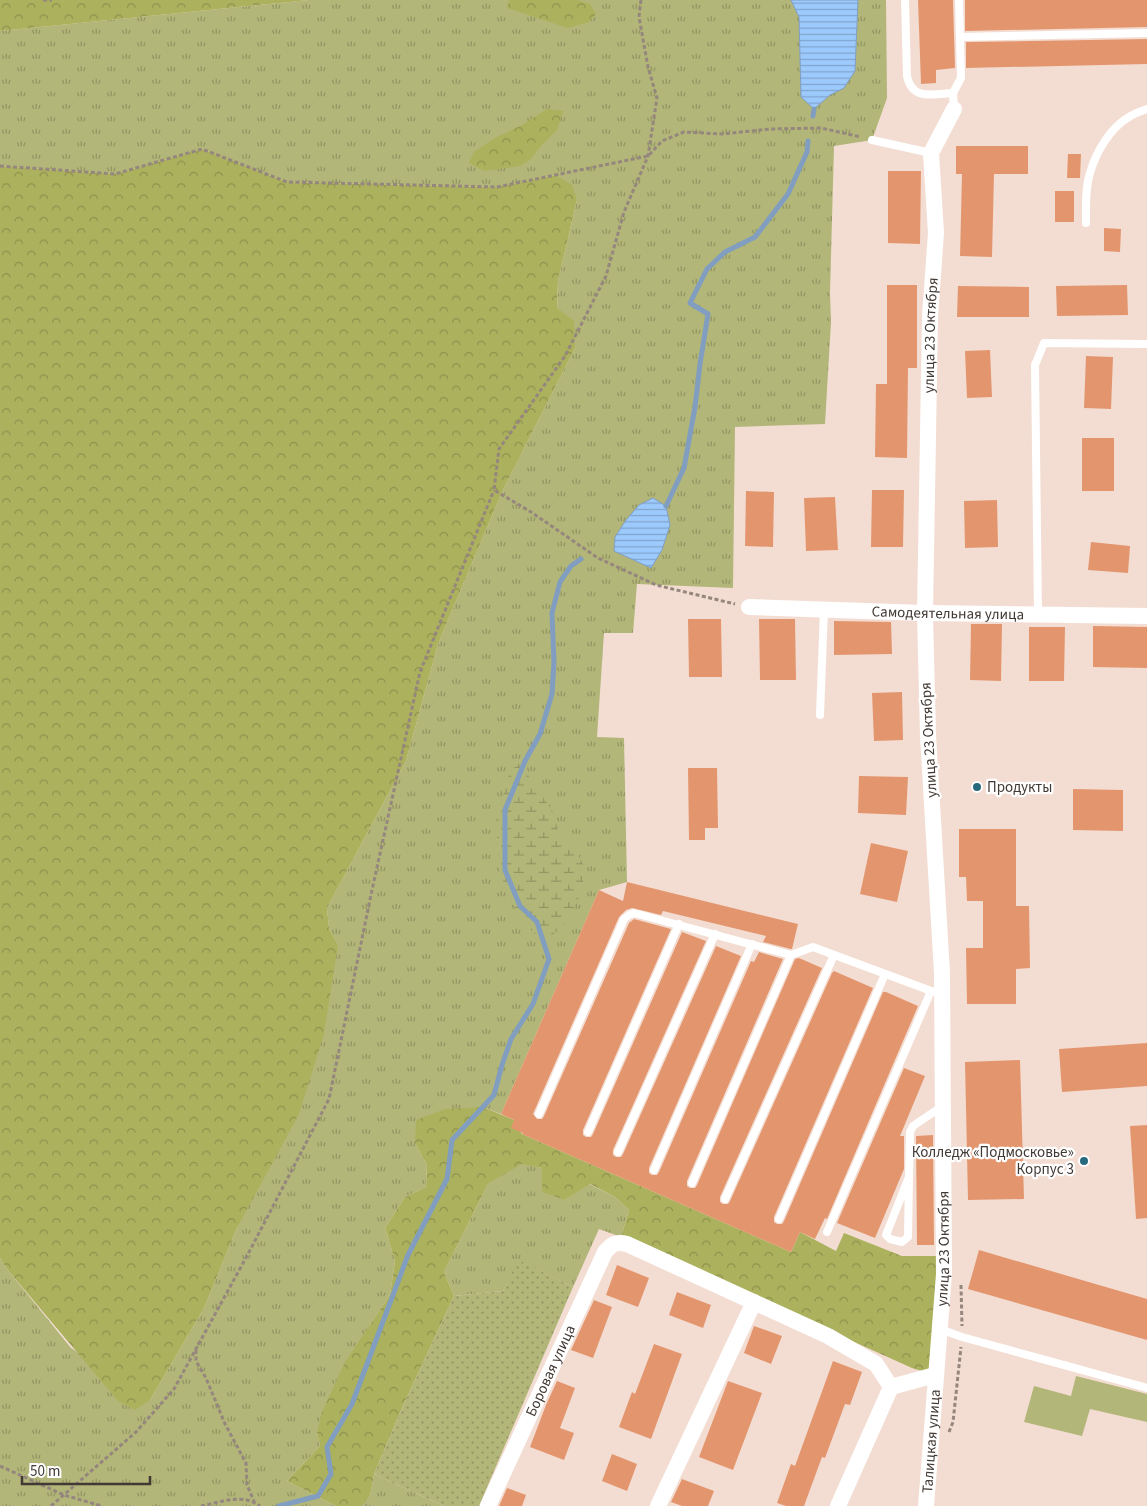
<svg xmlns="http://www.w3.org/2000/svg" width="1147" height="1506" font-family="'Source Sans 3',sans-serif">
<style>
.grass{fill:url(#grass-tufts)}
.forest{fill:url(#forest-crowns)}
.wetland{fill:url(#wetland-marsh)}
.park{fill:#b2b678}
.garden{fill:url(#garden-dots)}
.water{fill:url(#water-rules);stroke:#819ec1}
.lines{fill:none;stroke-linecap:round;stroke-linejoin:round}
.stream{stroke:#819ec1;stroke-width:5}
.building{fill:#e3966e}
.path{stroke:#95867e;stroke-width:3;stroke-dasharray:4 2.5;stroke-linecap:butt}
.service{stroke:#fff;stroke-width:8}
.minor{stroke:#fff;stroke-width:16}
.poi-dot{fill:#286a7d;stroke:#fff;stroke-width:2}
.labels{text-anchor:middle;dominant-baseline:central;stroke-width:4.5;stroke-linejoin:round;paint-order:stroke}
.street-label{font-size:15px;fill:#413934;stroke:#fff}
.poi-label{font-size:15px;fill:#413934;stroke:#fff;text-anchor:start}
</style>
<defs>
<pattern id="grass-tufts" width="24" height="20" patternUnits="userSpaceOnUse" patternTransform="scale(1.25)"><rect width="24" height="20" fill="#b2b678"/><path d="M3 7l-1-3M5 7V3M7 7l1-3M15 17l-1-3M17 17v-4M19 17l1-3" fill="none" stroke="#929563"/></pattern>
<pattern id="forest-crowns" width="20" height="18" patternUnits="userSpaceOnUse" patternTransform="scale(1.25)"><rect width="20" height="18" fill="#acb15d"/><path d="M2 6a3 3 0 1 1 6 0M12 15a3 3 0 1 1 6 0" fill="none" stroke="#8e914e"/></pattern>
<pattern id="wetland-marsh" width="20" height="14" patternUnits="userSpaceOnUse" patternTransform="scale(1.25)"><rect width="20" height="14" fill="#b2b678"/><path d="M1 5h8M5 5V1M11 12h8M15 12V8" fill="none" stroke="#929563"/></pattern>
<pattern id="garden-dots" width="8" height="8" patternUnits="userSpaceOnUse" patternTransform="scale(1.25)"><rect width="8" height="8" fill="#b2b678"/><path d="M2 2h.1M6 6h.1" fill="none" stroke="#929563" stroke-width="1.8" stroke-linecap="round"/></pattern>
<pattern id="water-rules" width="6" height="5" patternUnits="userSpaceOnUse" patternTransform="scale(1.25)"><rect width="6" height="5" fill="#9ccafd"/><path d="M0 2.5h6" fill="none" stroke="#81a5ce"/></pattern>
</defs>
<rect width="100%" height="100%" fill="#f3ddd2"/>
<g class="grass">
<path d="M309 0H886L887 98 872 140 834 146 830 293 831 322 825 424 735 427 733 588 637 584 633 633H604L597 737 624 738 627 882 599 890 501 1114 483 1107 415 1143 427 1165 426 1187 405 1197 385 1228 395 1261 390 1295 370 1325 317 1433 320 1446 287 1481 336 1506H0V1258L7 1269 71 1348 150 1400 204 1308 237 1228 338 945 329 928 327 908 406 761 438 644 502 492 575 348 557 309 558 281 577 200 555 175 497 187 287 182 202 149 115 174 0 166V31Z"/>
<path d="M521 1163 542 1168 565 1200 589 1184 615 1197 629 1210 621 1237 599 1229 573 1287 519 1261 503 1291 454 1296 444 1272 488 1184Z"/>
<path d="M374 1474 444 1506H362L370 1496Z"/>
</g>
<g class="forest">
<path d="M0 0H309L0 31Z"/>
<path d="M509 0H577L590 4 596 14 589 22 568 28 507 8Z"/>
<path d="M547 109 563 111 557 130 540 147 531 159 520 166 484 171 469 163 474 152 495 138 522 125Z"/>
<path d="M202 149 287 182 497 187 555 175 572 185 577 200 558 281 557 308 574 321 575 348 502 492 438 644 406 761 327 908 329 928 338 945 324 1034 299 1114 237 1228 204 1308 150 1400 135 1410 118 1401 7 1269 0 1258V166L115 174Z"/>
<path d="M483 1107 514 1120 522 1134 791 1252 800 1232 836 1251 844 1233 902 1256H944L935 1375 912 1368 621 1237 629 1210 615 1197 590 1184 565 1200 542 1192V1168L521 1164 488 1184 444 1272 454 1296 402 1408 374 1474 370 1496 362 1506H336L287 1481 320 1446 317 1433 322 1412 345 1362 390 1295 395 1261 385 1228 405 1197 426 1187 427 1165 415 1143 416 1120 445 1109Z"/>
</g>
<path class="wetland" d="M518 763 528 775 553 812 560 838 575 849 586 870 579 897 567 923 550 937 533 933 515 907 499 872 496 820 509 774Z"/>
<path class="park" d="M1076 1376 1147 1394V1422L1090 1409 1082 1436 1024 1422 1034 1386 1071 1396Z"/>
<path class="garden" d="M518 1260 573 1287 479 1506H444L374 1474 402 1408 454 1296 503 1291Z"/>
<g class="water">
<path d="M791 0H858L855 71 844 88 830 95 814 109 801 97 799 17Z"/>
<path d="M653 498 666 506 670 525 662 550 651 568 614 551 615 537 626 520 639 505Z"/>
</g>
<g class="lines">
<g class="stream">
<path d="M813 116 814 109"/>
<path d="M666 506 684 468 695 407 700 364 708 314 690 303 707 269 725 252 755 237 788 194 807 152 808 141"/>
<path d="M279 1506 318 1496 331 1474 327 1447 352 1404 408 1255 447 1179 452 1140 494 1095 502 1065 511 1039 533 1004 549 959 537 922 520 906 505 870V810L525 761 540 734 552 694 554 662 552 613 560 582 571 566 581 559"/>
</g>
</g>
<g class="building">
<path d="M918 0H953L955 68 936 70V83L921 84Z"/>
<path d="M965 0H1147V27L965 31Z"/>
<path d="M1147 39V64L966 68V42Z"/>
<path d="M956 146H1028V174H994L992 257 960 256 962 174H956Z"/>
<path d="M1068 154H1081L1080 178H1067Z"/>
<path d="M888 171H921L920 244 888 243Z"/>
<rect x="1055" y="191" width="19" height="31"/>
<path d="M1104 228 1121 229 1120 252 1104 251Z"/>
<path d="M887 285H917V368H908L907 458 875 457 876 384H887Z"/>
<path d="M1127 285 1128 315 1057 316 1056 286Z"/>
<path d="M958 286 1029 287V317H957Z"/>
<path d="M990 350 992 397 967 398 965 351Z"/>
<path d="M1086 356 1113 357 1111 409 1084 408Z"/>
<rect x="1082" y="438" width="32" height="53"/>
<path d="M872 490H904L903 547H871Z"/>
<path d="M746 491 774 492 773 547 745 546Z"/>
<path d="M835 497 838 550 806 551 804 498Z"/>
<path d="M997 500 998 547 965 548 964 501Z"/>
<path d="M1091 542 1130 546 1128 573 1088 570Z"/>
<path d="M688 619H721L722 677H689Z"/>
<path d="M759 619H795L796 680H760Z"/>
<path d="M834 621 891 622 892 654 834 655Z"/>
<path d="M971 624H1002L1001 681 970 680Z"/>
<path d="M1093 626 1147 627V668L1093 667Z"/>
<path d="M1029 627H1065L1064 681H1029Z"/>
<path d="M902 692 903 740 874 741 872 693Z"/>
<path d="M688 768H717L718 828H705V840H689Z"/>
<path d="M859 776 908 777 906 815 858 813Z"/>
<path d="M1073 789 1123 790V831L1073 830Z"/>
<path d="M959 829H1016V906H1029L1030 968 1016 969V1004H967L966 948H983V901H967L966 877H959Z"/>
<path d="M871 843 908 851 897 902 860 894Z"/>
<path d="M627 882 798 924 792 949H791L763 942 766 936 663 911 661 915 632 908 626 910 619 917 533 1114 537 1119H542L544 1116 629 923 634 919 671 929 583 1130V1135L586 1137H591L593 1134 682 932 706 941 613 1150V1155L616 1157H621L623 1154 716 946 741 956 649 1168V1173L652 1175H657L659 1172 751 961 754 962 759 952 783 959 687 1181V1186L690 1188H695L697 1185 795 959 799 958 822 968 720 1197V1202L723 1204H728L730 1201 832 973 834 971 873 988 774 1217V1222L777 1224H782L784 1221 883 992H886L918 1006 827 1219 825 1218 815 1239 800 1232 791 1252 522 1134 523 1133 511 1128 514 1120 501 1114 599 890 623 901Z"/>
<path d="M1147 1043V1086L1062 1092 1059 1049Z"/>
<path d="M1020 1060 1024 1199 968 1200 965 1062Z"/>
<path d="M904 1068 925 1076 900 1136H904V1169L875 1238 837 1223Z"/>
<path d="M1147 1125V1218L1136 1219 1130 1126Z"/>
<path d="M933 1135 934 1245H917L916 1136Z"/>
<path d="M979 1250 1147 1299V1340L968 1289Z"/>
<path d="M617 1265 649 1278 638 1307 606 1295Z"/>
<path d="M677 1292 711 1305 703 1328 669 1315Z"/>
<path d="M594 1300 612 1307 593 1358 571 1350Z"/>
<path d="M754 1326 782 1336 771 1364 744 1353Z"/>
<path d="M654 1344 682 1354 651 1439 619 1427 632 1392 635 1394Z"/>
<path d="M833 1361 862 1372 850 1405 845 1404 825 1458 822 1457 804 1506H786L777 1503 791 1464 795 1466Z"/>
<path d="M557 1381 575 1388 560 1428 574 1433 564 1460 530 1447 546 1405Z"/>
<path d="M728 1381 762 1393 733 1470 699 1457Z"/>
<path d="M612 1454 637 1464 627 1491 602 1481Z"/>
<path d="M682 1479 714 1491 708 1506H682L671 1502Z"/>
<path d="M507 1488 526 1495 522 1506H499Z"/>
</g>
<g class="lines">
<g class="path">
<path d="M43 0H52"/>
<path d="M641 0 639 17 648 67 657 98 648 156 624 212 606 276 565 356 499 449 494 490 531 512 598 558 656 585 735 604"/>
<path d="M0 166 115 174 202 149 287 182 497 187 648 156 662 141 684 132 722 134 770 129 821 128 861 137"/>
<path d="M961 1285 962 1326"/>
<path d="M196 1350V1361L206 1378 225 1424 246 1463 247 1485 254 1501"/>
<path d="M949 1432 953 1422 961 1347"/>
<path d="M0 1466 64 1495 102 1506"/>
<path d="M51 1506 136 1432 174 1389 248 1254 329 1099 372 890 420 672 494 490"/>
<path d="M201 1506C221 1502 243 1493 260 1506"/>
</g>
<g class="service">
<path d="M905 0 907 76C912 101 933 94 953 93"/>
<path d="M960 37 1147 33"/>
<path d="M954 109 953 93 961 78 959 0"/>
<path d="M872 140 931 153"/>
<path d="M1086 223C1086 207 1085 189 1090 173 1096 152 1110 128 1129 117 1135 113 1141 111 1147 109"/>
<path d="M1038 615 1035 365 1044 343 1147 344"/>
<path d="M820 715 824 609"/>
<path d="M539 1114 624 919 629 915 634 913 791 955 813 947 942 995"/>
<path d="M588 1132 679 924"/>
<path d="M618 1152 715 934"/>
<path d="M654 1170 752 944"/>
<path d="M909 1177 908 1237 902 1242 890 1239 886 1235 909 1177 910 1132 913 1126 941 1107"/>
<path d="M692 1183 791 955"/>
<path d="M725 1199 834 955"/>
<path d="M779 1219 885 974"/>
<path d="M827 1232 931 991"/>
<path d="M940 1329 962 1337 1147 1388"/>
</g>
<g class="minor">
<path id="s1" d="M749 607 925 613 1147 616"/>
<path id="s2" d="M488 1506 605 1252C612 1244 616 1241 627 1244L828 1336 876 1364 891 1387 935 1375"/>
<path d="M658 1506 754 1302"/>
<path d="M838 1506 891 1387"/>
<path id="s3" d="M926 1506 944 1274 942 973 928 736 925 613 930 316 936 233 931 153 954 109"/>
</g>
</g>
<g class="poi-dot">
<circle cx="977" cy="787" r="5"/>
<circle cx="1084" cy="1161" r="5"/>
</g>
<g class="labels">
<g class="street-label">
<text stroke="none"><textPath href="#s3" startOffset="1172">улица 23 Октября</textPath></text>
<text stroke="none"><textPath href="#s1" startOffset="199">Самодеятельная улица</textPath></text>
<text transform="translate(929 740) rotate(-93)">улица 23 Октября</text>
<text stroke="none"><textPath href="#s3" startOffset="258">улица 23 Октября</textPath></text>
<text stroke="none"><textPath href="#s2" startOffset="149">Боровая улица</textPath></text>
<text stroke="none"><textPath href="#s3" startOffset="65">Талицкая улица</textPath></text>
</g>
<g class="poi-label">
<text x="987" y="787">Продукты</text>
<text x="1074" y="1152" text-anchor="end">Колледж «Подмосковье»<tspan x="1074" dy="17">Корпус 3</tspan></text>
</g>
</g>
<path d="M22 1476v8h128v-8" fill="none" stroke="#413934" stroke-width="2.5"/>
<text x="30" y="1476" font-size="15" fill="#413934" stroke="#ffffff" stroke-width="4" paint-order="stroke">50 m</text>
</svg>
